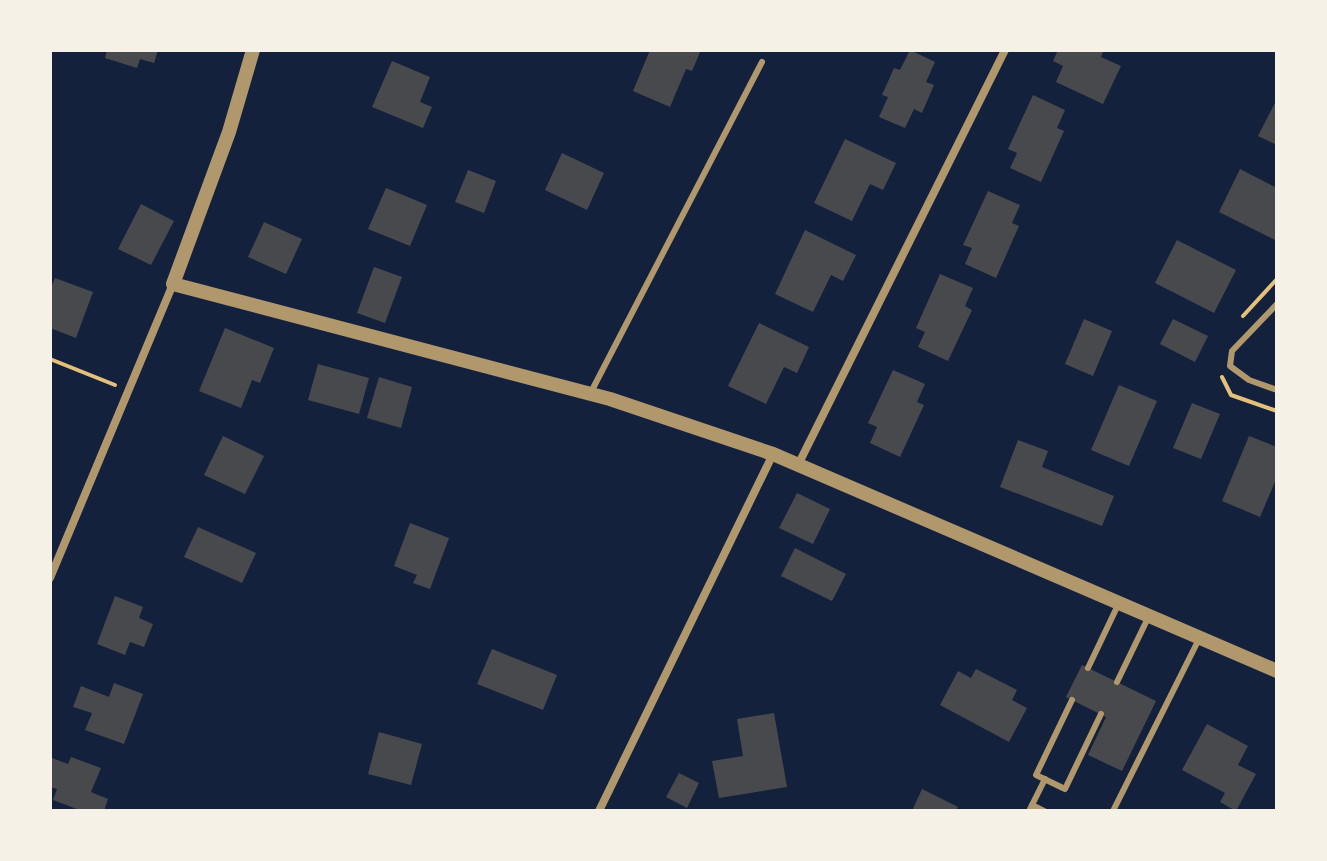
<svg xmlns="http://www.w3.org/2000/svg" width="1327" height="861" font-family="Arial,sans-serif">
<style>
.building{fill:#48494c}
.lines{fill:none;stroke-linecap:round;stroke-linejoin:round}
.path{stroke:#e5c07b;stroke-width:4}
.service{stroke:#b1986c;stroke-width:6}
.minor{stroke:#b1986c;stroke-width:8}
.tertiary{stroke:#b1986c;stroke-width:14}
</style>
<rect width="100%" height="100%" fill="#14213d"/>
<g class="building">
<path d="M107 50H158L154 63 140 59 137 68 105 58Z"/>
<path d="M650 50H701L692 71 686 69 670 107 633 91Z"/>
<path d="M910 50 935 62 926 82 934 85 922 113 914 109 905 128 879 117 888 97 882 95 894 68 900 70Z"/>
<path d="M1058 50H1104L1101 57 1121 66 1103 104 1056 82 1063 66 1053 61Z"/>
<path d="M392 61 430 77 420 102 432 107 423 128 372 107Z"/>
<path d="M1033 95 1065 110 1057 128 1064 131 1041 182 1010 168 1017 153 1008 149Z"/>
<path d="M1277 99V145L1258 136Z"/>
<path d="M845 139 896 163 883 190 870 184 852 221 814 203Z"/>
<path d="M562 153 604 173 587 210 545 190Z"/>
<path d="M1240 169 1277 188V241L1219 212Z"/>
<path d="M468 170 496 181 484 213 455 202Z"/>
<path d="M386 188 427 205 410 246 368 229Z"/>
<path d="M988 191 1020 205 1012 223 1019 226 996 278 965 264 972 248 963 245Z"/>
<path d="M141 204 174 221 151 265 118 249Z"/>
<path d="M264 222 302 239 286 274 248 257Z"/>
<path d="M805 230 856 255 843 281 831 275 813 312 775 294Z"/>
<path d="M1177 240 1236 270 1214 313 1155 283Z"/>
<path d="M374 267 402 277 385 323 357 313Z"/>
<path d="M940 274 973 288 965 306 972 310 948 361 918 347 925 332 916 328Z"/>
<path d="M55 278 93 292 76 338 50 328V290Z"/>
<path d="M1084 319 1112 331 1093 376 1065 364Z"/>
<path d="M1173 319 1208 336 1195 362 1160 344Z"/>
<path d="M759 323 809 347 797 373 784 367 766 404 728 386Z"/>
<path d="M225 328 274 348 260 383 252 380 241 408 199 391Z"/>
<path d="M318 364 369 378 359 414 308 400Z"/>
<path d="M893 370 925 384 917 402 924 405 900 457 870 443 877 427 868 423Z"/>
<path d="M379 377 412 387 401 428 367 418Z"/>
<path d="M1119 385 1157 401 1129 466 1091 450Z"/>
<path d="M1192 403 1220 414 1201 459 1173 448Z"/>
<path d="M223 436 264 456 245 494 204 475Z"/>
<path d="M1249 436 1277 447V477L1260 517 1222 501Z"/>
<path d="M1018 440 1048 451 1042 467 1114 496 1102 526 1000 487Z"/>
<path d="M797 493 830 509 813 544 779 528Z"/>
<path d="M410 523 449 538 430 589 413 583 417 575 394 566Z"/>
<path d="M198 527 256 553 242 583 184 557Z"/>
<path d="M795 548 846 574 832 601 781 576Z"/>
<path d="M115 596 143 607 139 618 153 624 144 647 130 642 125 655 97 644Z"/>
<path d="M492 649 557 675 543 710 477 684Z"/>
<path d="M1082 665 1156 701 1122 771 1088 755 1106 717 1066 697Z"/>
<path d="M976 669 1017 690 1012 700 1027 708 1009 742 940 705 958 671 971 678Z"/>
<path d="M114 683 143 694 124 744 85 730 92 713 73 707 81 686 109 697Z"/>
<path d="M774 713 787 787 719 798 712 761 743 756 737 719Z"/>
<path d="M1207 724 1248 746 1238 765 1256 774 1236 811 1220 802 1225 793 1182 770Z"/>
<path d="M379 732 422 744 411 785 368 774Z"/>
<path d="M71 757 101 768 91 792 108 799 104 811H82L53 800 57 789 50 787 52 758 68 764Z"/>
<path d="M679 773 699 783 687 808 666 797Z"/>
<path d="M922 789 958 807 955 811H912Z"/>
</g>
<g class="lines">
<g class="path">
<path d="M1243 316 1277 279"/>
<path d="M50 359 115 385"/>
<path d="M1222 377 1231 395 1277 411"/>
</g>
<g class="service">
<path d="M1277 304 1232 351 1230 366 1249 380 1277 390"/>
<path d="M590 394 762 62"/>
<path d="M1088 668 1118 605"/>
<path d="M1117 682 1148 618"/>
<path d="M1072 700 1036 775 1065 789 1101 714"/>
<path d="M1032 805 1044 811"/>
<path d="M1029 811 1045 779"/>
<path d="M1113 811 1199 639"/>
</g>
<g class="minor">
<path d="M798 465 1005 50"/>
<path d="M50 578 173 284"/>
<path d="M599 811 773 454"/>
</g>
<path class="tertiary" d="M253 50 229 132 173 284 610 399 773 454 1277 671"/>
</g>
<rect width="1327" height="861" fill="none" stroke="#f6f1e7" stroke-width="104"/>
</svg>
